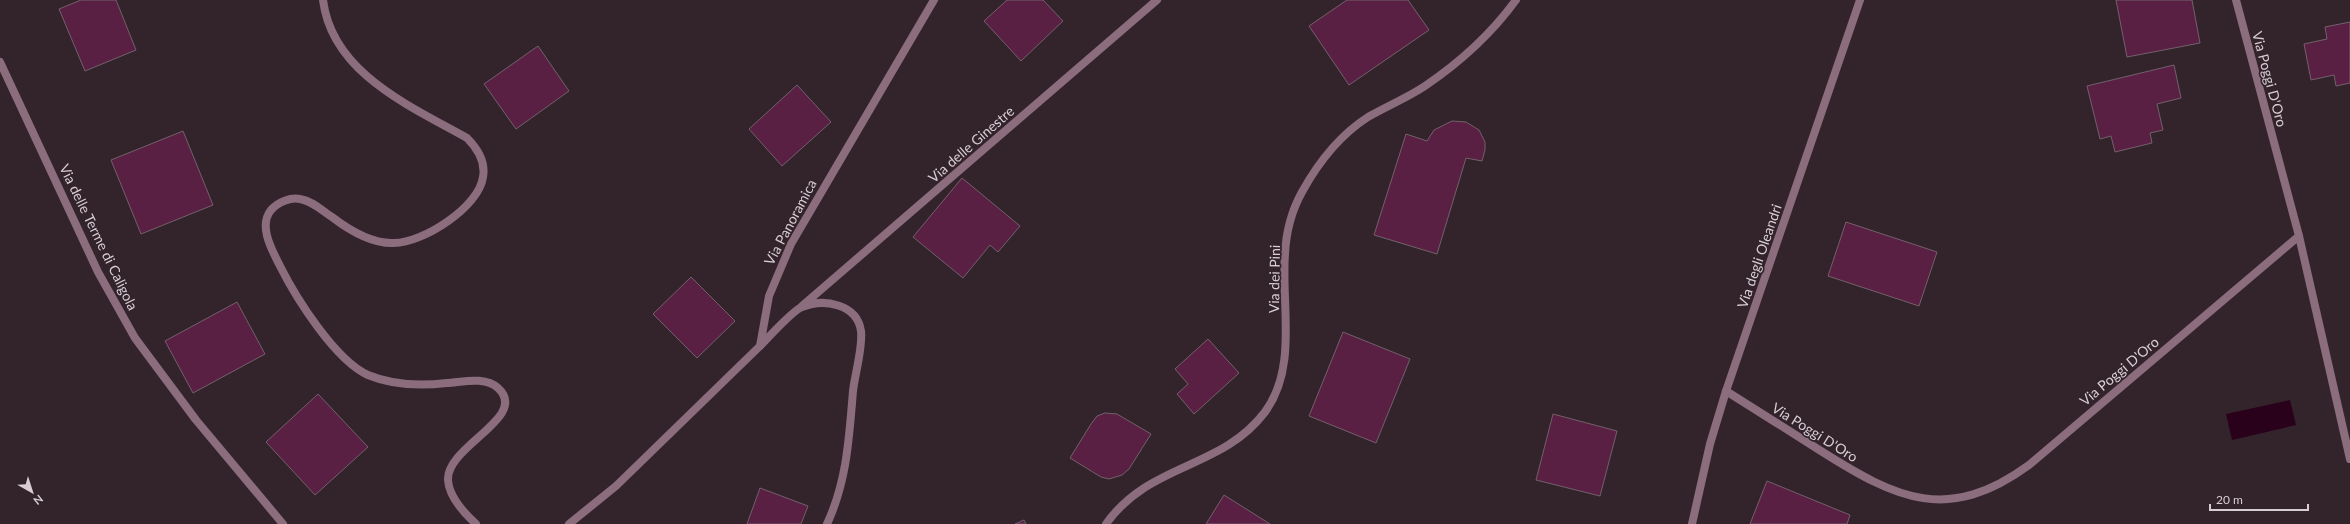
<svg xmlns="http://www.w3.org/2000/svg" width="2350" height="524" font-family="Lato,sans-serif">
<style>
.water{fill:#29011b}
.building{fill:#5a2044;stroke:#72606a}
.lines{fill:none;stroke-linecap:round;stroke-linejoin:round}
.minor{stroke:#8b6d7d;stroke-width:8}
.labels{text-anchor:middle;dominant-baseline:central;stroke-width:3.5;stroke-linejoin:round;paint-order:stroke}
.street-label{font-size:14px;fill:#d9ced4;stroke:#33242c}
</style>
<rect width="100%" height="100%" fill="#33242c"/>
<path class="water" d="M2290 400 2296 425 2232 440 2226 414Z"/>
<g class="building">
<path d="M81 0H116L136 50 85 71 59 9Z"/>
<path d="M1007 0H1043L1063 21 1021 61 984 21Z"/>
<path d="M1347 0H1408L1429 30 1349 85 1309 26Z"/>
<path d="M2116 0H2192L2200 43 2127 57Z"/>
<path d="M2350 22V83L2336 86 2334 75 2311 80 2304 44 2327 39 2325 27Z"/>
<path d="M538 46 569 91 516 129 484 84Z"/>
<path d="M2174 65 2181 98 2157 104 2163 130 2150 133 2152 143 2115 152 2111 136 2100 139 2087 86Z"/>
<path d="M797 85 831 122 782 166 749 129Z"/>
<path d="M1452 121 1466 122 1479 130 1485 142V150L1482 161 1466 158 1437 254 1374 235 1406 134 1427 141 1434 130Z"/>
<path d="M183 131 213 205 141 234 111 160Z"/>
<path d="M962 178 1020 226 998 252 990 245 963 278 913 237Z"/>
<path d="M1846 222 1937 252 1919 306 1828 276Z"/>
<path d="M691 277 735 321 697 358 653 314Z"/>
<path d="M237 302 265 354 193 393 165 341Z"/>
<path d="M1343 332 1410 359 1376 443 1309 416Z"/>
<path d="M1208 339 1239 373 1194 414 1177 394 1188 384 1175 369Z"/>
<path d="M318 394 368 447 315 495 266 442Z"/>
<path d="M1105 413 1117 414 1151 434 1129 469 1122 475 1109 479 1101 477 1070 458 1091 424 1097 416Z"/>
<path d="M1553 414 1617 431 1600 496 1536 480Z"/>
<path d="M1767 481 1850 515 1847 524H1750Z"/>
<path d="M760 488 808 506 801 524H747Z"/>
<path d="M1224 495 1270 524H1206Z"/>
<path d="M1024 520 1026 524H1015Z"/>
</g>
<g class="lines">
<g class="minor">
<path d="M323 0C332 73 410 106 467 138 477 148 486 161 483 177 479 207 423 243 394 243 372 244 349 230 332 217 322 211 313 201 300 199 291 197 278 202 271 210 258 226 272 250 280 266 296 298 335 360 368 375 392 385 421 386 447 383 463 382 485 376 498 388 530 417 446 446 448 480 449 497 464 513 476 524"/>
<path d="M0 62 98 272 135 338 196 420 283 524"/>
<path d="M2299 236 2350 459"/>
<path d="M802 306 1157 0"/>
<path d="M1726 391C1758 411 1789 431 1821 451 1897 499 1948 524 2029 465L2299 236 2236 0"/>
<path d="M569 524 616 486 760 346"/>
<path d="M827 524C847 481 849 438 853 391 855 373 863 348 861 331 857 304 824 298 802 307 793 310 768 338 760 346L769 296 791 244 934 0"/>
<path d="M1106 524C1150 462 1221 470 1265 412 1298 367 1281 305 1285 254 1286 233 1292 210 1302 192 1318 163 1340 135 1368 117 1387 106 1407 98 1425 86 1459 63 1492 33 1516 0"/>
<path d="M1692 524 1710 444 1726 391 1860 0"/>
</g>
</g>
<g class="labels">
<g class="street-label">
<text transform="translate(2270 79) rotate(75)">Via Poggi D'Oro</text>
<text transform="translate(971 144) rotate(-41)">Via delle Ginestre</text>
<text transform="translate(790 222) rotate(-62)">Via Panoramica</text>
<text transform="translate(99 237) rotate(64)">Via delle Terme di Caligola</text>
<text transform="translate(1759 256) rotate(-71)">Via degli Oleandri</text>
<text transform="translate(1274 279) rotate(-89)">Via dei Pini</text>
<text transform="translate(2119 371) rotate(-40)">Via Poggi D'Oro</text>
<text transform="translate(1815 432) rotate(32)">Via Poggi D'Oro</text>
</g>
</g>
<g transform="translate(32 492) rotate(141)" stroke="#33242c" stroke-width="3" paint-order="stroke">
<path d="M0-3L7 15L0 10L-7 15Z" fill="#d9ced4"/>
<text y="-6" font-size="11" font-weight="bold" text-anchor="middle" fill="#d9ced4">N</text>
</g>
<path d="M2210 504v6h98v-6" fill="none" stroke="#d9ced4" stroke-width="2"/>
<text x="2216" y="504" font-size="12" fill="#d9ced4" stroke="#33242c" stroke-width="3" paint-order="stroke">20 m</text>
</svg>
